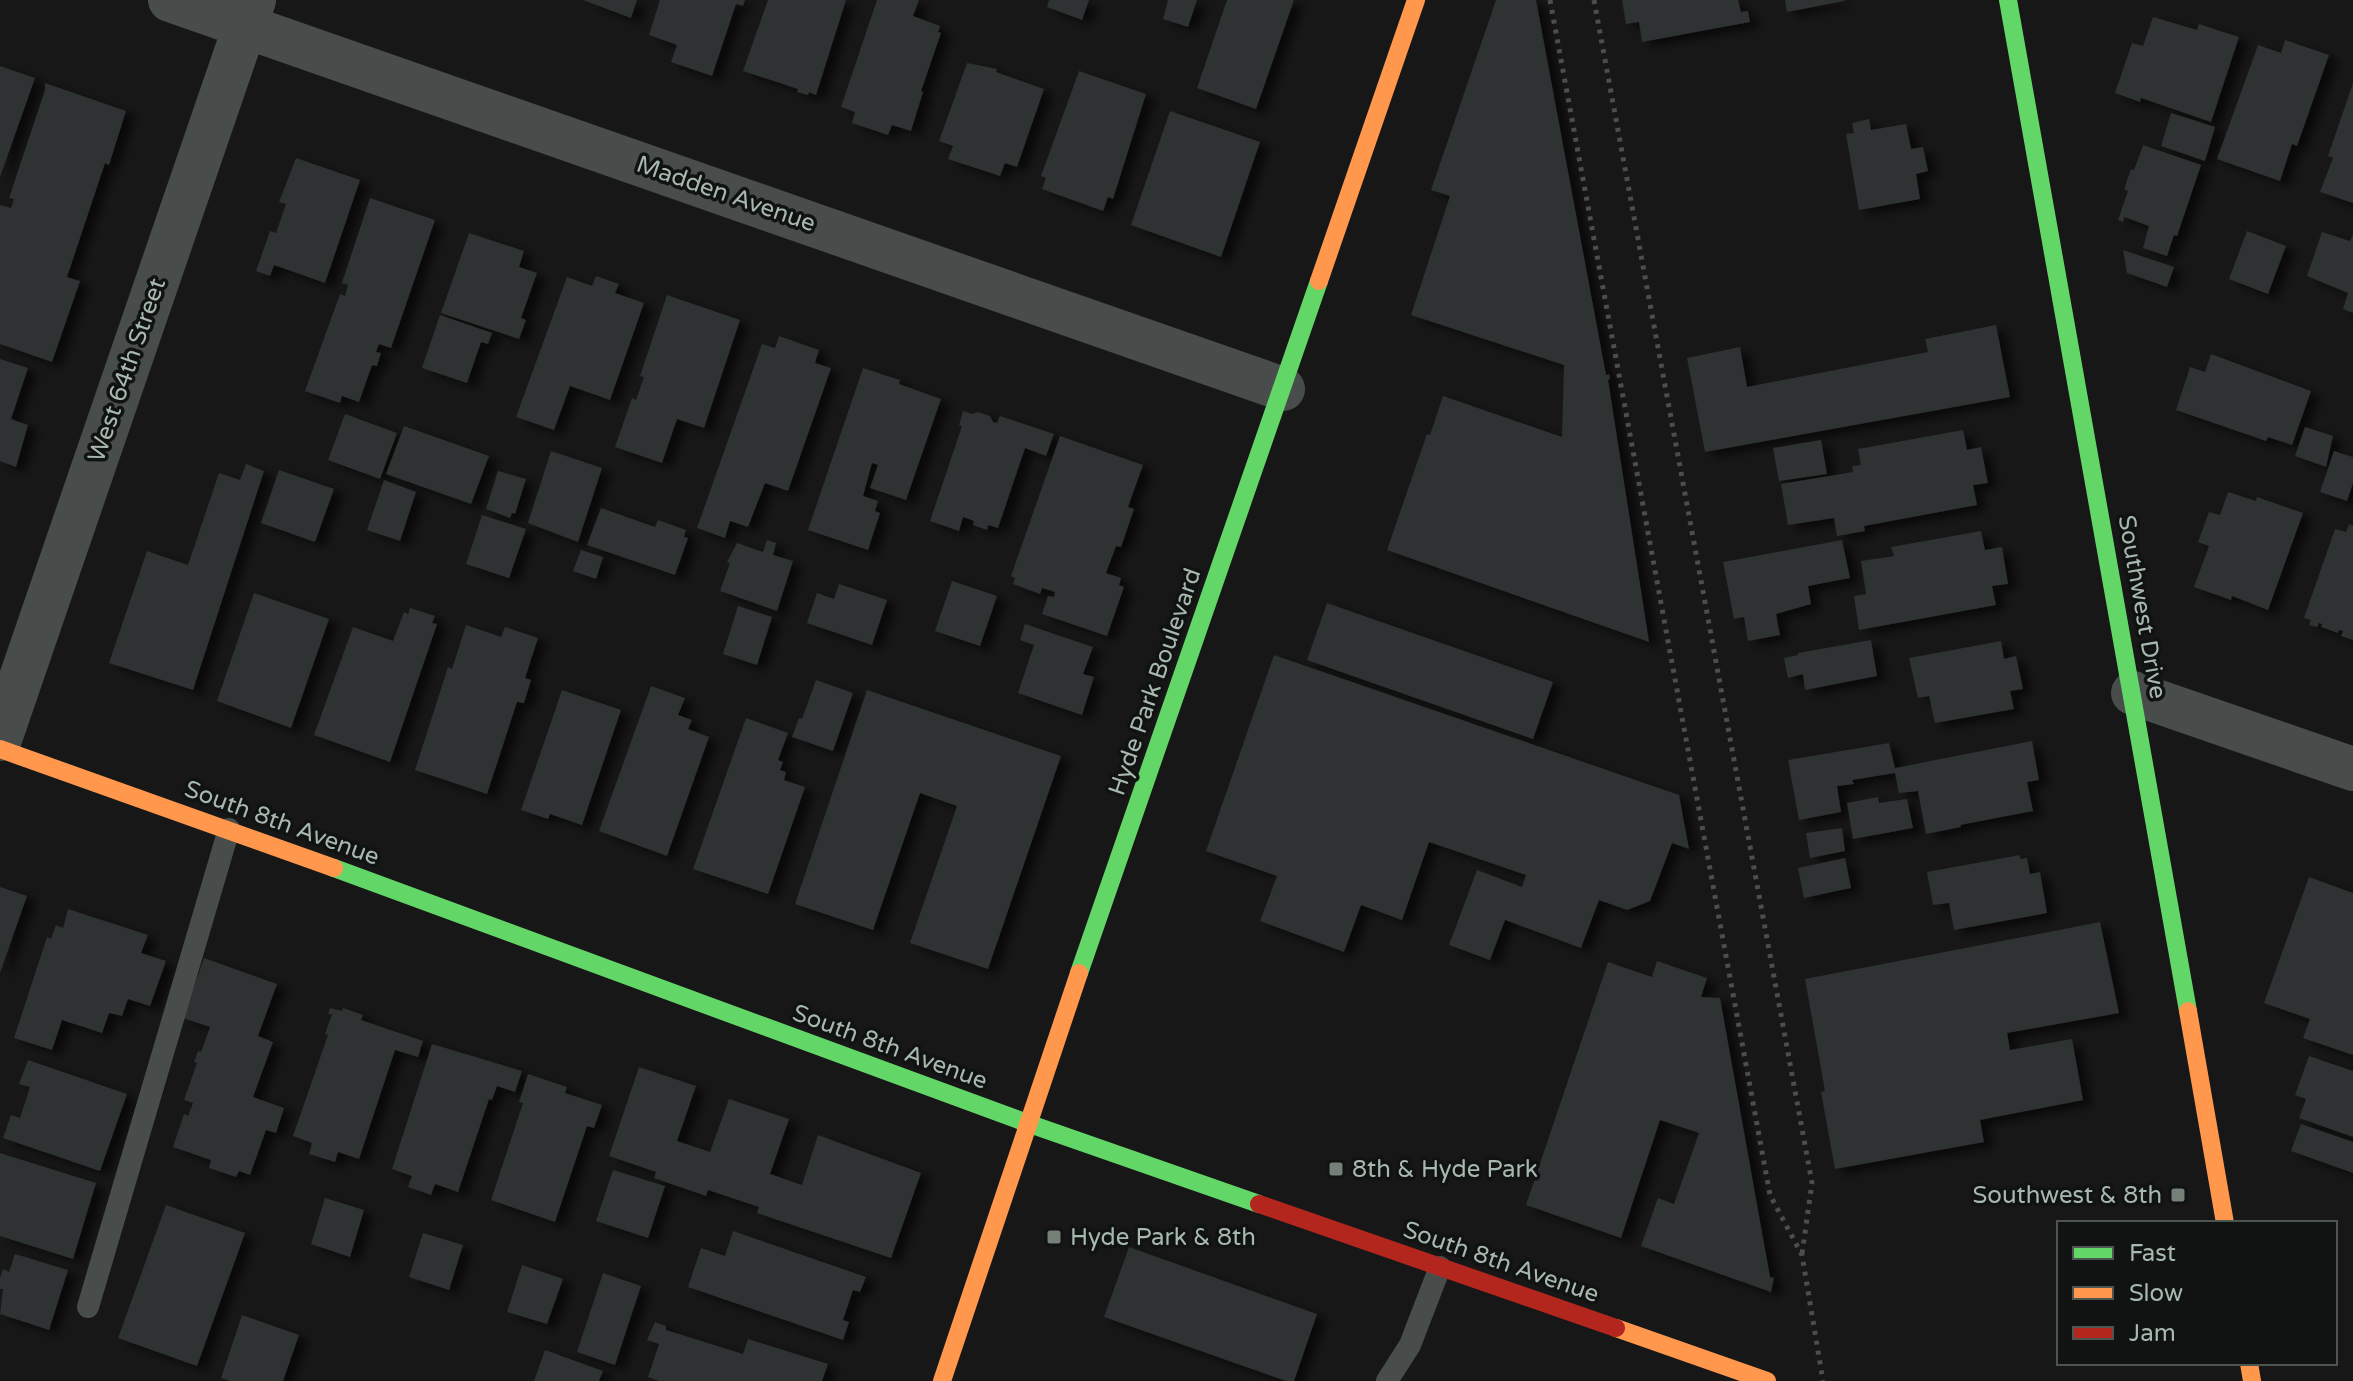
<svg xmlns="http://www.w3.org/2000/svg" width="2353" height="1381" font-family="'Varela Round',sans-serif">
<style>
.building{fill:#2f3130;filter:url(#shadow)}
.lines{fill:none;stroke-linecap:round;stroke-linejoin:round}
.path{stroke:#4a4f4b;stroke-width:5;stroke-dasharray:4 6;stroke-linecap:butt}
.lane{stroke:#484d4b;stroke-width:22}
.street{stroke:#484d4b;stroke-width:44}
.fast{stroke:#63d668;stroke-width:18}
.slow{stroke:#ff974d;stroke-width:18}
.jam{stroke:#b3261e;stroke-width:18}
.poi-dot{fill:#758079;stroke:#111312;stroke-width:3}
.labels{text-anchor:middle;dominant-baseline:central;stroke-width:7;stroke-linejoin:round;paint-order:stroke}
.street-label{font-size:24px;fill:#a7b8ae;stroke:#111312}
.poi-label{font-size:24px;fill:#a7b8ae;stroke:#111312;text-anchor:start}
</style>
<defs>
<filter id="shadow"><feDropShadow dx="9" dy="5" stdDeviation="4" flood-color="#0009"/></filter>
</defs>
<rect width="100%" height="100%" fill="#171717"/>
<g class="building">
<path d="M583 0H637L631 18Z"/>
<path d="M660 0H745L743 6 736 4 712 76 671 62 677 45 649 35Z"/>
<path d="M768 0H846L816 95 809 92 808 95 797 92 798 89 743 71Z"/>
<path d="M877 0H919L913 16 940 26 938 32 941 33 921 91 923 92 911 131 892 125 888 135 852 123 855 112 841 107Z"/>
<path d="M1049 0H1089L1082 20 1047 7Z"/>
<path d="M1168 0H1197L1188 27 1163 19Z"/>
<path d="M1227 0H1294L1256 109 1197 88Z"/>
<path d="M1496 0H1536L1606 375 1609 374 1610 379 1608 380 1649 642 1387 550 1427 434 1430 435 1443 396 1562 437 1564 365 1411 315 1450 196 1431 190Z"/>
<path d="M1622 0H1738L1741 12 1748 11 1750 22 1642 42 1639 22 1626 24Z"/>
<path d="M1785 0H1844V1L1787 12Z"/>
<path d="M2153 17 2197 30 2199 24 2239 37 2211 122 2141 98 2140 102 2115 93 2132 43 2143 46Z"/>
<path d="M2285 40 2329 55 2297 146 2292 144 2280 181 2217 159 2258 45 2281 53Z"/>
<path d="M967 63 997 69 996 72 1044 89 1017 167 1005 163 1000 176 948 159 953 146 939 141Z"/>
<path d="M0 66 35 78 0 177Z"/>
<path d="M1079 71 1146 94 1113 199 1108 197 1103 211 1042 189 1046 178 1041 176Z"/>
<path d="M45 83 126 111 109 165 105 163 67 277 80 281 52 362 0 344V205L11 208 14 199 9 198 45 90Z"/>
<path d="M2353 83V203L2320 192 2333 158 2328 156Z"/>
<path d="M1170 111 1260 142 1221 257 1131 225Z"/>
<path d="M2171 113 2215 127 2205 161 2161 146Z"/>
<path d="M1869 119 1871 130 1906 124 1911 149 1923 147 1928 171 1916 174 1920 199 1859 210 1846 134 1854 133 1852 123Z"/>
<path d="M2143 145 2201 165 2177 236 2174 235 2167 256 2143 248 2149 226 2124 217 2123 222 2118 220 2128 191 2124 189 2131 169 2134 170Z"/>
<path d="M296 158 360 180 325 283 274 265 270 276 256 271 270 231 276 233 286 204 279 202Z"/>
<path d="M370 198 435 220 391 348 379 344 376 352 381 353 377 366 372 365 359 402 342 396 340 403 305 391 340 294 345 296 348 285 342 283Z"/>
<path d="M2247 231 2286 246 2268 294 2229 279Z"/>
<path d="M2322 232 2350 241 2353 234V313L2343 309 2348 293 2307 276Z"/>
<path d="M469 233 524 251 519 267 537 273 521 318 526 320 519 339 441 313Z"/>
<path d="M2123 250 2174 267 2167 287 2127 273Z"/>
<path d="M596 276 619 284 615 293 644 303 610 400 570 386 554 430 516 417 567 277 592 286Z"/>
<path d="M667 295 740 320 704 428 677 419 662 463 615 447 632 398 636 400 644 377 640 376Z"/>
<path d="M440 315 492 333 488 344 481 342 467 383 422 368Z"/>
<path d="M1996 325 2010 397 1705 452 1687 358 1740 347 1747 387 1928 352 1925 339Z"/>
<path d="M779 336 819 350 815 363 831 368 788 491 765 483 748 527 730 521 725 538 697 528 762 344 775 348Z"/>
<path d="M2211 354 2311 391 2292 445 2268 437 2266 441 2176 410 2190 367 2205 372Z"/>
<path d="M0 359 28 368 11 419 28 425 16 467 0 461Z"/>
<path d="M863 368 900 380 899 384 941 399 906 500 870 488 878 465 872 463 863 496 878 501 875 511 880 513 868 550 808 530Z"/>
<path d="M963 411 972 414 978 412 990 416 993 422 997 423 1000 416 1054 434 1046 456 1025 448 998 528 988 525 987 530 973 525 974 521 963 517 959 531 930 521 962 426 959 425Z"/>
<path d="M345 414 397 433 380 479 328 460Z"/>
<path d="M404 426 489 456 471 504 386 474Z"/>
<path d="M2305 427 2333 436 2326 467 2295 456Z"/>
<path d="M1963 430 1967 450 1981 447 1988 483 1973 485 1977 505 1864 526 1865 531 1837 536 1834 518 1788 525 1781 484 1853 472 1852 466 1861 465 1858 449Z"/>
<path d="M1060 436 1143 465 1128 507 1134 509 1121 547 1116 546 1106 573 1121 578 1119 585 1124 587 1107 636 1042 614 1048 596 1054 597 1055 592 1042 588 1040 594 1013 584 1015 578 1011 576Z"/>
<path d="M1821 440 1827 474 1779 481 1773 448Z"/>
<path d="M551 451 602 468 578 542 528 523Z"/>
<path d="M2334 451 2353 457V483L2347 501 2320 492Z"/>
<path d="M246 464 264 471 193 690 109 663 147 551 188 565 219 473 240 480Z"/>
<path d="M279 470 334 489 315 542 261 523Z"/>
<path d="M498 471 526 479 515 514 512 513 510 518 486 509Z"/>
<path d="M384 480 416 492 400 541 367 530Z"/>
<path d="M2228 492 2256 501 2257 497 2303 513 2268 610 2232 596 2231 600 2194 587 2209 546 2198 542 2209 512 2220 515Z"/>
<path d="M601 508 655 527 658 520 686 530 684 537 688 538 675 575 587 545Z"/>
<path d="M482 515 526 529 509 578 466 564Z"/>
<path d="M2349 524 2353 526V640L2341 636 2343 631 2339 630 2338 633 2321 627 2322 624 2319 623 2317 627 2309 625 2311 620 2304 618 2335 529 2346 532Z"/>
<path d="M1981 531 1985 550 2002 547 2008 584 1992 586 1996 605 1859 630 1854 596 1866 594 1861 561 1894 556 1891 547Z"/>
<path d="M767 540 776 543 773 555 793 561 777 611 720 591 730 563 727 562 737 543 763 552Z"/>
<path d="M1842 540 1850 578 1808 586 1811 604 1776 614 1780 635 1748 641 1744 617 1734 619 1723 562Z"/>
<path d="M581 550 603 557 596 579 573 571Z"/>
<path d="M952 581 997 596 980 646 935 631Z"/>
<path d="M839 584 887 600 872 645 807 623 817 593 834 599Z"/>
<path d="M254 593 329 619 291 728 217 701Z"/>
<path d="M1327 603 1553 682 1533 739 1307 660Z"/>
<path d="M738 606 772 617 757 665 723 654Z"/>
<path d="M410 608 435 616 432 623 437 624 390 762 314 735 353 627 393 641 404 612 408 614Z"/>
<path d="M1025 624 1093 647 1083 674 1094 677 1082 715 1018 693 1034 645 1020 640Z"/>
<path d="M466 625 501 637 505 627 538 638 525 678 531 680 524 703 517 702 487 794 415 770 448 667 452 669Z"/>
<path d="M1871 640 1877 676 1805 690 1803 674 1788 678 1784 658 1798 655V653Z"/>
<path d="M2001 641 2004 659 2016 656 2023 689 2010 691 2014 709 1935 723 1929 696 1918 698 1909 658Z"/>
<path d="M1274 655 1679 795 1689 849 1672 843 1650 901 1627 910 1599 900 1581 948 1505 920 1490 960 1449 945 1477 870 1522 887 1526 875 1429 842 1402 920 1361 905 1344 952 1260 921 1277 876 1206 851Z"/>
<path d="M816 680 853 693 833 751 792 737 799 718 802 719Z"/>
<path d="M651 686 685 698 678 715 692 720 688 729 709 737 667 856 599 831Z"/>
<path d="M562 690 621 710 582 825 550 814 548 819 521 810Z"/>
<path d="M867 690 1061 756 988 969 910 943 957 806 920 793 873 930 795 904Z"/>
<path d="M746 718 788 733 778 760 783 762 780 770 786 772 784 780 805 787 768 894 693 869Z"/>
<path d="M2032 741 2039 780 2027 782 2033 811 1960 825 1961 827 1926 834 1918 791 1899 793 1895 773 1852 780 1854 784 1837 786 1841 812 1799 820 1788 760 1889 743 1895 768Z"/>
<path d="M1878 797 1879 803 1907 799 1913 828 1853 839 1847 803Z"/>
<path d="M1842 828 1845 851 1810 858 1806 833Z"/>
<path d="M2020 855V859L2027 858 2030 874 2040 872 2047 913 1954 930 1949 903 1933 905 1927 872Z"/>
<path d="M1845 858 1851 888 1804 898 1798 868Z"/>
<path d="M2309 877 2353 893V1055L2303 1038 2310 1019 2264 1003Z"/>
<path d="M0 887 27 896 0 973Z"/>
<path d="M68 909 148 935 141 953 166 961 150 1006 128 999 122 1016 109 1013 102 1033 62 1020 52 1050 14 1038 47 937 51 939 56 925 63 928Z"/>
<path d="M2100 922 2119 1013 2007 1033 2010 1050 2072 1039 2083 1100 1980 1120 1984 1142 1835 1169 1821 1092 1825 1091 1805 979Z"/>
<path d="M204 958 277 984 258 1036 273 1042 253 1097 284 1108 276 1133 266 1130 250 1175 239 1171 236 1177 209 1168 211 1160 173 1147 184 1114 188 1116 193 1103 184 1100 197 1063 194 1062 198 1051 201 1052 210 1027 183 1018Z"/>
<path d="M1657 961 1707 978 1701 997 1720 998 1770 1277 1774 1278 1771 1292 1641 1246 1658 1198 1674 1204 1699 1133 1660 1120 1621 1238 1526 1205 1608 962 1652 977Z"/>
<path d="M330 1008 342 1011 343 1008 363 1015 361 1020 423 1041 418 1057 395 1050 359 1159 338 1152 335 1162 309 1154 312 1143 293 1136 328 1035 325 1034 332 1014H328Z"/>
<path d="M432 1044 522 1071 515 1092 497 1086 492 1100 489 1099 458 1192 435 1184 431 1195 408 1187 412 1176 392 1169Z"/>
<path d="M2309 1056 2353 1071V1137L2299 1118 2306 1099 2295 1095Z"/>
<path d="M28 1060 127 1094 100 1171 3 1138 11 1115 20 1118 30 1087 19 1084Z"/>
<path d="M639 1067 696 1086 677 1141 710 1152 729 1099 789 1119 770 1174 802 1185 818 1135 921 1173 891 1258 757 1213 759 1207 708 1190 706 1196 654 1178 656 1172 609 1156Z"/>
<path d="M528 1074 567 1087 565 1093 602 1105 594 1128 587 1126 555 1222 491 1200 523 1103 519 1102Z"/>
<path d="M2301 1124 2353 1142V1173L2291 1151Z"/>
<path d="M0 1153 96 1183 73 1259 0 1236Z"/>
<path d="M613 1170 665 1186 648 1238 596 1221Z"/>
<path d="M325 1198 364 1210 350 1257 311 1244Z"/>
<path d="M166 1205 245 1233 197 1366 118 1338Z"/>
<path d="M733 1231 866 1277 860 1292 853 1290 843 1320 849 1322 843 1340 688 1287 701 1248 725 1256Z"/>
<path d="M423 1233 463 1245 449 1290 409 1277Z"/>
<path d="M1129 1247 1317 1314 1294 1381H1286L1104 1317Z"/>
<path d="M15 1254 68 1270 49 1330 0 1314 3 1289H0V1278L3 1269 9 1272Z"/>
<path d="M522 1265 563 1279 547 1324 507 1312Z"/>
<path d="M603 1273 641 1286 615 1365 577 1352Z"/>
<path d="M242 1315 299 1335 283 1381H230L221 1378Z"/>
<path d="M655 1322 666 1326V1330L743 1354 748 1339 828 1364 822 1381H659L648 1377 659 1344 647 1340Z"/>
<path d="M545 1350 603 1371 599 1381H534Z"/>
</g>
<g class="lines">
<g class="path">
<path d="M1550 0 1770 1195 1802 1255 1823 1381"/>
<path d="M1594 0 1812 1183 1802 1254"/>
</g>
<g class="lane">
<path d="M88 1307 229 829"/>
<path d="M1387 1381 1410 1345 1440 1267"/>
</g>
<g class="street">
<path d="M170 0 1283 389"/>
<path d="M2133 693 2353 769"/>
<path d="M0 739 254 0"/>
</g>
<g class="fast">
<path d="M2008 0 2188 1011"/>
<path d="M334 868 1027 1123 1259 1204"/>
<path d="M1079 973 1319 281"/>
</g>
<g class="slow">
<path d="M1319 281 1416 0"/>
<path d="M0 749 334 868"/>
<path d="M2188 1011 2225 1223"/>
<path d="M1616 1328 1767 1381"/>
<path d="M2249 1363 2252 1381"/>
<path d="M942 1381 1079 973"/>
</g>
<path class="jam" d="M1259 1204 1616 1328"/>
</g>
<g class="poi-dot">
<rect x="1328" y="1161" width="16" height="16" rx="4"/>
<rect x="2170" y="1187" width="16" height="16" rx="4"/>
<rect x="1046" y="1229" width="16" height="16" rx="4"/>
</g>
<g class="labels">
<g class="street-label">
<text transform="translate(726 194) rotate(19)">Madden Avenue</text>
<text transform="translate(127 370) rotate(-71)">West 64th Street</text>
<text transform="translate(2142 607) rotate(80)">Southwest Drive</text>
<text transform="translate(1155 682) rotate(-71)">Hyde Park Boulevard</text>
<text transform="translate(282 823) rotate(20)">South 8th Avenue</text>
<text transform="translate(890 1047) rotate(20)">South 8th Avenue</text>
<text transform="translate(1501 1262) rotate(19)">South 8th Avenue</text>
</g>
<g class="poi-label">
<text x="1352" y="1169">8th &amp; Hyde Park</text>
<text x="2162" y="1195" text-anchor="end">Southwest &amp; 8th</text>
<text x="1070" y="1237">Hyde Park &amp; 8th</text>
</g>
</g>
<rect x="2057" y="1221" width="280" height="144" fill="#111312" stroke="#4d5550" stroke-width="2"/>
<rect x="2073" y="1247" width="40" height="12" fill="#63d668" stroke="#4d5550" stroke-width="2"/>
<text x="2129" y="1261" font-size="24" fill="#a7b8ae">Fast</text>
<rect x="2073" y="1287" width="40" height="12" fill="#ff974d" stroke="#4d5550" stroke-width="2"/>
<text x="2129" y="1301" font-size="24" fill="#a7b8ae">Slow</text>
<rect x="2073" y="1327" width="40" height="12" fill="#b3261e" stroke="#4d5550" stroke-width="2"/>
<text x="2129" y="1341" font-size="24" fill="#a7b8ae">Jam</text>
</svg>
